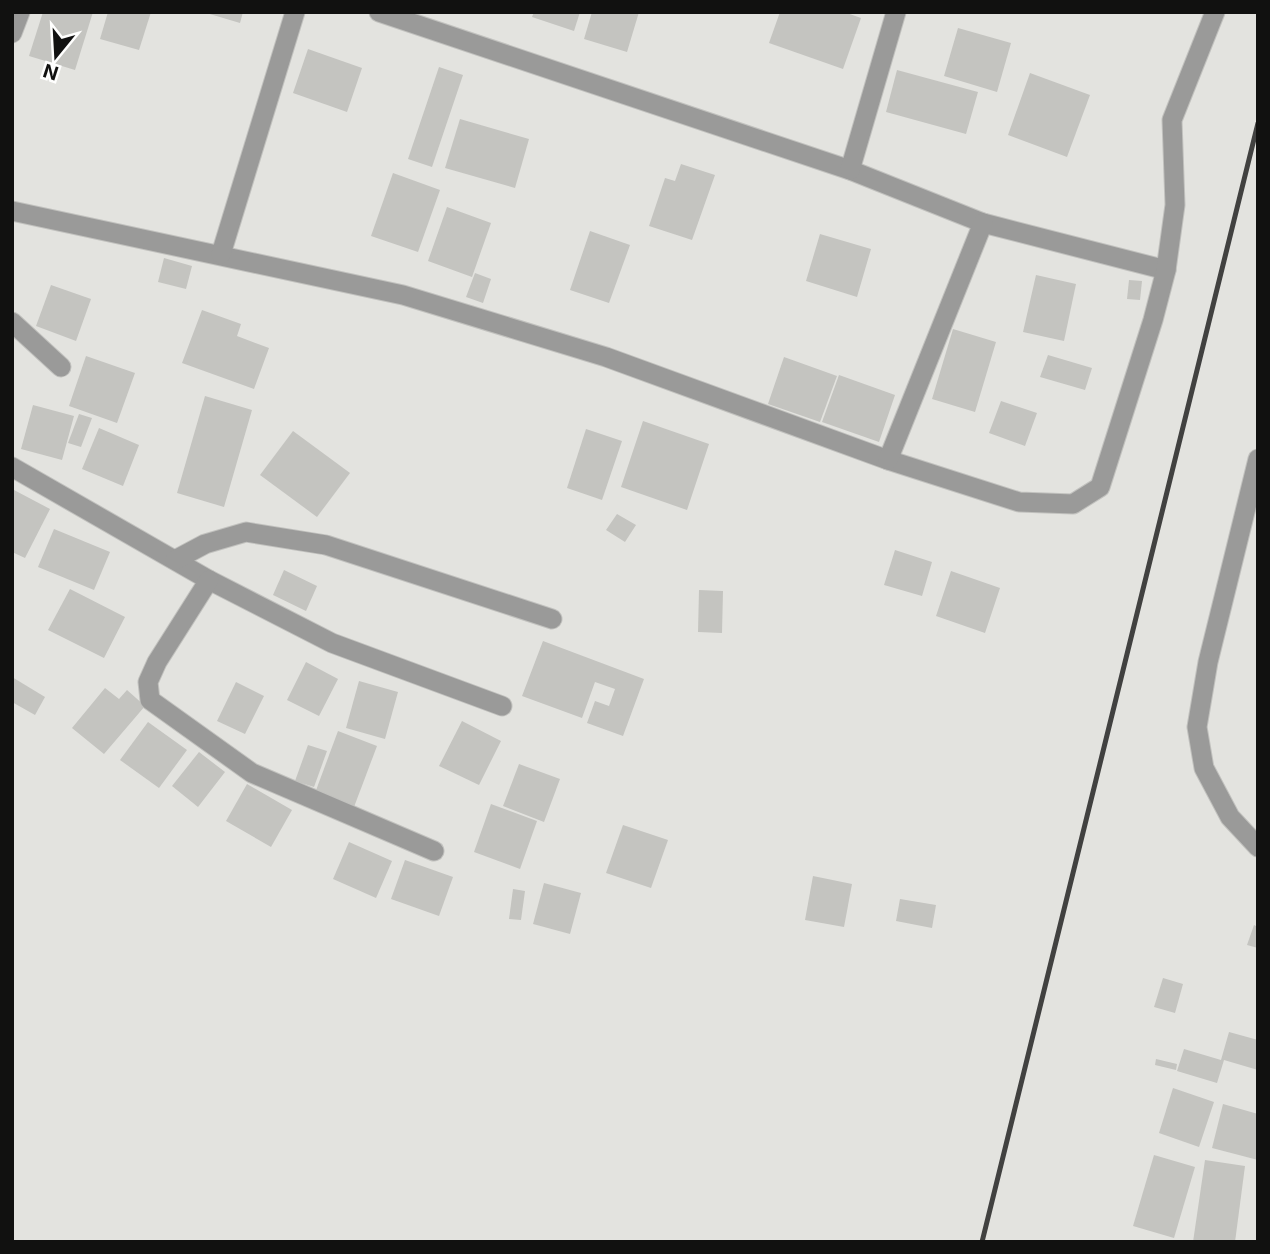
<svg xmlns="http://www.w3.org/2000/svg" width="1270" height="1254" font-family="Inter,sans-serif">
<style>
.building{fill:#c4c4c0}
.lines{fill:none;stroke-linecap:round;stroke-linejoin:round}
.minor-casing{stroke:#c1c1be;stroke-width:21}
.minor{stroke:#9a9a99;stroke-width:19}
.rail{stroke:#414140;stroke-width:5}
</style>
<rect width="100%" height="100%" fill="#e3e3df"/>
<g class="building">
<path d="M43 12H93L75 70 29 56Z"/>
<path d="M108 12H151L139 50 100 39Z"/>
<path d="M203 12H243L240 23Z"/>
<path d="M534 12H580L574 31 532 17Z"/>
<path d="M592 12H639L627 52 584 39Z"/>
<path d="M780 12H844L861 18 843 69 769 43Z"/>
<path d="M958 28 1011 43 997 92 944 76Z"/>
<path d="M308 49 362 68 347 112 293 93Z"/>
<path d="M439 67 463 75 432 167 408 159Z"/>
<path d="M897 70 978 92 966 134 886 112Z"/>
<path d="M1030 73 1090 95 1067 157 1008 135Z"/>
<path d="M460 119 529 139 515 188 445 168Z"/>
<path d="M681 164 715 175 692 240 649 226 665 178 675 181Z"/>
<path d="M393 173 440 190 418 252 371 236Z"/>
<path d="M447 207 491 223 472 277 428 261Z"/>
<path d="M590 231 630 245 609 303 570 290Z"/>
<path d="M820 234 871 249 857 297 806 281Z"/>
<path d="M164 258 192 266 186 289 158 282Z"/>
<path d="M475 273 491 279 483 303 466 297Z"/>
<path d="M1036 275 1076 284 1064 341 1023 332Z"/>
<path d="M1129 280 1142 281 1140 300 1127 299Z"/>
<path d="M51 285 91 299 76 341 36 326Z"/>
<path d="M202 310 241 324 237 336 269 348 254 389 182 363Z"/>
<path d="M953 329 996 342 975 412 932 399Z"/>
<path d="M1048 355 1092 368 1085 390 1040 377Z"/>
<path d="M86 356 135 373 117 423 69 406Z"/>
<path d="M784 357 837 376 820 422 768 404Z"/>
<path d="M839 375 895 395 879 442 822 422Z"/>
<path d="M205 396 252 410 224 507 177 493Z"/>
<path d="M1001 401 1037 413 1025 446 989 433Z"/>
<path d="M33 405 74 416 62 460 21 449Z"/>
<path d="M79 414 92 418 81 447 68 443Z"/>
<path d="M643 421 709 444 687 510 621 487Z"/>
<path d="M99 428 139 445 123 486 82 469Z"/>
<path d="M586 429 622 441 602 500 567 488Z"/>
<path d="M293 431 350 473 317 517 260 475Z"/>
<path d="M14 490 50 509 25 558 12 552Z"/>
<path d="M617 514 636 525 625 542 606 530Z"/>
<path d="M54 529 110 552 94 590 38 567Z"/>
<path d="M895 550 932 562 922 596 884 585Z"/>
<path d="M284 570 317 586 306 611 273 595Z"/>
<path d="M951 571 1000 588 985 633 936 616Z"/>
<path d="M70 589 125 617 104 658 48 630Z"/>
<path d="M699 590 723 591 722 633 698 632Z"/>
<path d="M543 641 644 679 623 736 587 723 595 701 609 706 615 689 595 682 582 718 522 696Z"/>
<path d="M306 662 338 679 319 716 287 700Z"/>
<path d="M12 677 45 697 35 715 12 702Z"/>
<path d="M359 681 398 692 385 739 346 728Z"/>
<path d="M236 682 264 696 245 734 217 721Z"/>
<path d="M105 688 119 699 127 690 145 706 104 754 72 728Z"/>
<path d="M462 721 501 741 479 785 439 766Z"/>
<path d="M148 722 187 750 159 788 120 760Z"/>
<path d="M338 731 377 746 354 807 315 793Z"/>
<path d="M308 745 327 751 314 787 295 781Z"/>
<path d="M199 752 225 772 198 807 172 786Z"/>
<path d="M519 764 560 779 544 822 503 806Z"/>
<path d="M247 784 292 810 271 847 226 821Z"/>
<path d="M491 804 537 821 520 869 474 852Z"/>
<path d="M623 825 668 840 651 888 606 873Z"/>
<path d="M349 842 392 861 376 898 333 879Z"/>
<path d="M405 860 453 877 439 916 391 899Z"/>
<path d="M813 876 852 884 844 927 805 920Z"/>
<path d="M544 883 581 893 570 934 533 924Z"/>
<path d="M513 889 525 891 521 920 509 919Z"/>
<path d="M900 899 936 905 932 928 896 921Z"/>
<path d="M1254 925 1258 927V948L1247 945Z"/>
<path d="M1163 978 1183 984 1175 1013 1154 1007Z"/>
<path d="M1229 1032 1258 1040V1070L1224 1060 1217 1083 1177 1071 1184 1049 1221 1060Z"/>
<path d="M1156 1059 1177 1064 1176 1070 1155 1065Z"/>
<path d="M1173 1088 1214 1102 1199 1147 1159 1133Z"/>
<path d="M1223 1104 1258 1114V1160L1212 1148Z"/>
<path d="M1154 1155 1195 1167 1174 1238 1133 1226Z"/>
<path d="M1205 1160 1245 1166 1235 1242H1193Z"/>
</g>
<g class="lines">
<defs>
<g id="minor">
<path d="M379 12 850 170 983 223 1166 270"/>
<path d="M12 33 20 12"/>
<path d="M850 170 896 12"/>
<path d="M12 211 403 295 606 357 888 460 1019 502 1073 504 1100 487 1153 320 1166 270 1175 205 1172 120 1215 12"/>
<path d="M221 254 295 12"/>
<path d="M12 322 61 367"/>
<path d="M1258 459 1208 662 1197 727 1204 768 1230 817 1258 847"/>
<path d="M888 460 983 223"/>
<path d="M12 467 209 580 332 643 502 706"/>
<path d="M175 560 205 544 246 532 326 545 552 619"/>
<path d="M209 580 157 662 148 682 150 700 252 773 434 851"/>
</g>
</defs>
<use href="#minor" class="minor-casing"/>
<use href="#minor" class="minor"/>
<path class="rail" d="M982 1242 1258 123"/>
</g>
<rect width="1270" height="1254" fill="none" stroke="#111110" stroke-width="28"/>
<g transform="translate(56 56) rotate(198)" stroke="#fffffe" stroke-width="5" paint-order="stroke">
<path d="M0-5L12 26L0 18L-12 26Z" fill="#111110"/>
<text y="-10" font-size="19" font-weight="bold" text-anchor="middle" fill="#111110">N</text>
</g>
</svg>
